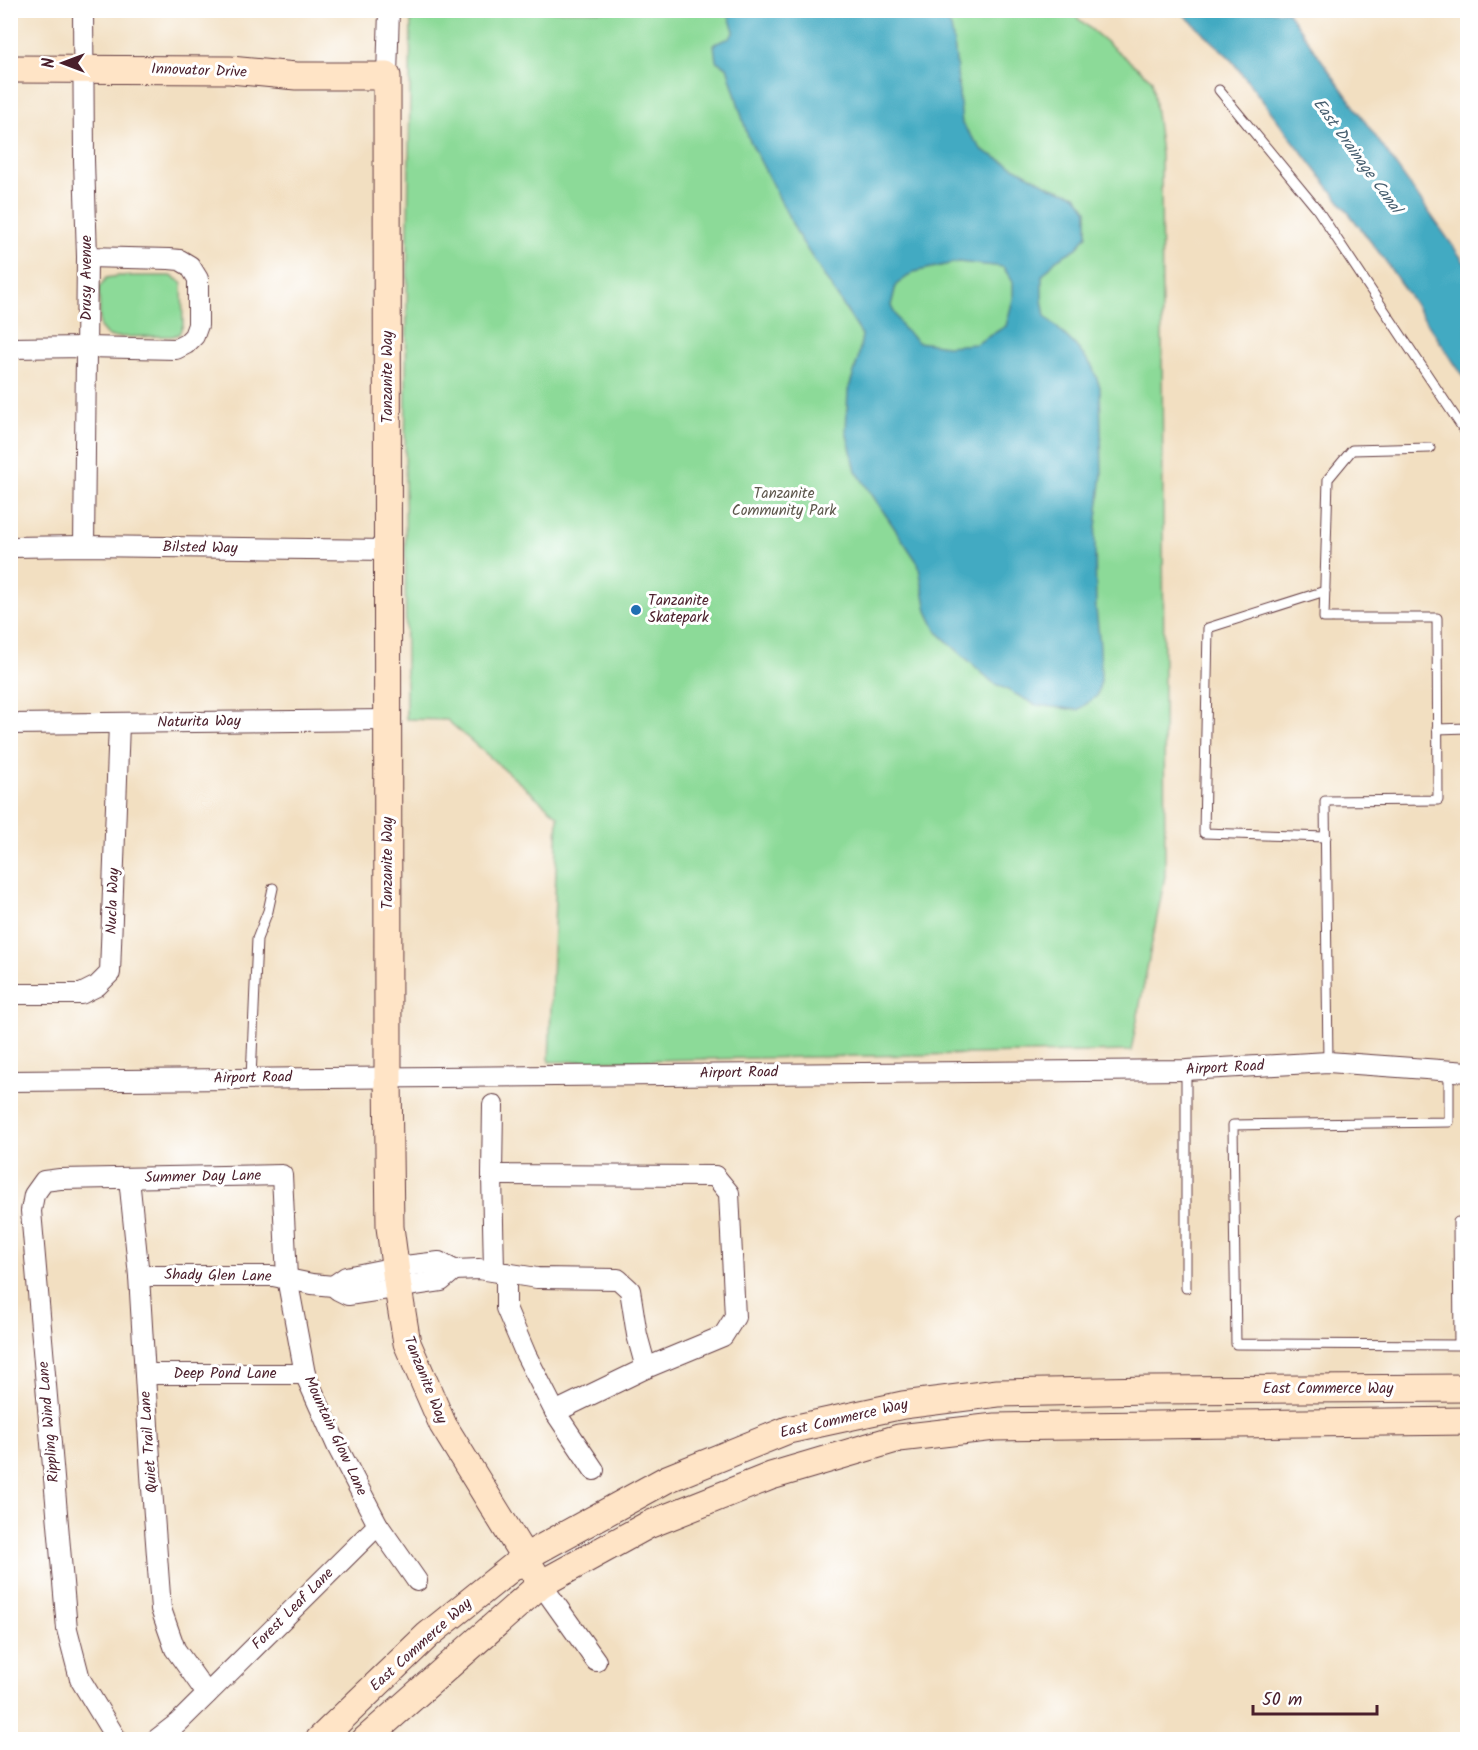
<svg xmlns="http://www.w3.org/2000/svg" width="1478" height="1750" font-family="Kalam,sans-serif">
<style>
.green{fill:#8cda98;stroke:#6b7c62;stroke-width:1.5}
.water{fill:#42aac2;stroke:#466476;stroke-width:1.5;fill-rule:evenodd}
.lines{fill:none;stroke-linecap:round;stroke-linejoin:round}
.lane-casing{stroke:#633c42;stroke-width:11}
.street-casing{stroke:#633c42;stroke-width:22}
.secondary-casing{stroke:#633c42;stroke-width:29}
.lane{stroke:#fff;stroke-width:9}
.street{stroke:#fff;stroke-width:20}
.secondary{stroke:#ffe4c6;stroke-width:27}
.poi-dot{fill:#1f6fb2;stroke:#fff;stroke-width:2}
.labels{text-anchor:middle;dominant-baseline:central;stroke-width:6;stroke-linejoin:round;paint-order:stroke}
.street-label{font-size:15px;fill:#4a1f2b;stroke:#fff}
.park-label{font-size:15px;fill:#5e574c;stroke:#fff}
.poi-label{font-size:15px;fill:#4a1f2b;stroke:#fff;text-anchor:start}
.water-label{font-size:16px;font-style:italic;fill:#465e6f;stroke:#fff}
</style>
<rect width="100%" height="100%" fill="#fff"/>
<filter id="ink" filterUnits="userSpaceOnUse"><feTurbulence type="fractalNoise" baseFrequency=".0167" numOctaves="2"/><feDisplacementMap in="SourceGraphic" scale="12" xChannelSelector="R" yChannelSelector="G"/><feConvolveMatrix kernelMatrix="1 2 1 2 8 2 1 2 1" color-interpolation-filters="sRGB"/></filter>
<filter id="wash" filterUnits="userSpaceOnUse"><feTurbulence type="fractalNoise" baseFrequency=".008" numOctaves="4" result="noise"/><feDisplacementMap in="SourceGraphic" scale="24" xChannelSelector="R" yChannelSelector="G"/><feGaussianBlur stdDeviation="1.35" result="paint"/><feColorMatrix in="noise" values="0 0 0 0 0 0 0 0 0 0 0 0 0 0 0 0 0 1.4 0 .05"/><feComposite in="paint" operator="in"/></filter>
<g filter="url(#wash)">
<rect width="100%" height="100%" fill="#f2dfc1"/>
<g class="green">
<path d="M411 11H1069L1152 80 1161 154 1165 876 1131 1051 549 1062 558 816 447 720 406 719 405 463Z"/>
<path d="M171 276 178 280 182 284 183 325 179 334 173 336 112 337 107 335 100 327 99 288 106 278 118 276Z"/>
</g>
<g class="water">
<path d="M727 11H939L951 27 955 51 962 124 982 150 1051 187 1076 195 1087 210V235L1077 248 1056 260 1042 276V299L1045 316 1075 345 1092 366 1100 387 1102 474 1095 537 1096 609 1100 646 1101 680 1097 696 1078 710 1036 705 992 682 937 632 927 611 918 563 856 471 846 431 848 391 858 359 862 335 799 237 748 137 727 67 716 61 714 44 730 38 734 31ZM958 262 1003 267 1013 282V299L1006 326 976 344 947 346 918 342 902 327 891 306 896 285 914 272Z"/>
<path d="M1180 11H1287L1467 266V382L1384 259 1229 57Z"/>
</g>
</g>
<g filter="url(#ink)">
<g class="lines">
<defs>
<g id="lane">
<path d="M1219 90 1317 209 1468 436"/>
<path d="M1325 591 1208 628 1204 833 1326 837"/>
<path d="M1437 729 1468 728"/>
<path d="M1328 1062 1325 801 1438 800 1437 618H1324L1328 479 1352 450 1430 448"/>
<path d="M1449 1071V1122L1233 1125 1236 1344 1459 1345 1458 1222"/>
<path d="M251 1078 257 939 268 911 273 888"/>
<path d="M1186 1288V1070"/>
</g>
<g id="street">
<path d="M83 10 84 160 87 257 84 546"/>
<path d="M387 76 389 10"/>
<path d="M10 348 87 347 176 349 186 344 194 336 198 325V279L190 266 180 260 169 259 87 257"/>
<path d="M10 547 84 546 389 550"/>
<path d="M10 724 388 720"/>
<path d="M10 994H81L97 986 110 973 119 723"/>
<path d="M10 1081 1186 1070 1328 1062 1468 1072"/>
<path d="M493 1105 492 1175 715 1176 729 1193 735 1317 723 1336 646 1368 555 1412 594 1470"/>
<path d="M492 1175 494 1271"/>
<path d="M129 1178 139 1276 151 1475 161 1609 175 1649 207 1694"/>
<path d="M506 1273V1308L526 1355 555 1412"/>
<path d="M139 1276H273L312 1284 333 1286 338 1290 348 1295 441 1281 454 1270"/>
<path d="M333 1286 346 1277 396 1267 439 1262 454 1270 479 1269 537 1278 618 1279 630 1290 637 1335 646 1368"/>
<path d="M145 1374H305"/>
<path d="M541 1584 596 1661"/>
<path d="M117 1740 80 1679 67 1629 31 1211 34 1195 44 1181 60 1179 282 1175 287 1278 305 1374 338 1448 378 1525 417 1581"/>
<path d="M156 1740 178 1723 378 1525"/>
</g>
<g id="secondary">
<path d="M10 69 230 70 296 76H387L388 1077 390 1227 398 1288 407 1343 443 1425 541 1584"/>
<path d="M319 1740 428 1635 525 1557 667 1479 788 1430 903 1405 998 1393 1151 1390 1468 1388"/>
<path d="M365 1740 541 1584 648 1525 771 1476 899 1438 995 1427 1468 1421"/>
</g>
</defs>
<use href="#lane" class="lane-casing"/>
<use href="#street" class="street-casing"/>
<use href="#secondary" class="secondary-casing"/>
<use href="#lane" class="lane"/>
<use href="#street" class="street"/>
<use href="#secondary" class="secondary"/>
</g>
</g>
<circle class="poi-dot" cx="636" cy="610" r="6"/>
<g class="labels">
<g class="street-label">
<text transform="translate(199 71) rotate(2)">Innovator Drive</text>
<text transform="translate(87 278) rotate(-90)">Drusy Avenue</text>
<text transform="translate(388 377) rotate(-90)">Tanzanite Way</text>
<text transform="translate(200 548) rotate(1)">Bilsted Way</text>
<text transform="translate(199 722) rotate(-1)">Naturita Way</text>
<text transform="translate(388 863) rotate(-90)">Tanzanite Way</text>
<text transform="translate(113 901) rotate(-88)">Nucla Way</text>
<text transform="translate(1225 1068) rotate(-3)">Airport Road</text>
<text transform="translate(739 1073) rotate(-1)">Airport Road</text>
<text transform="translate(253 1078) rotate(-1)">Airport Road</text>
<text transform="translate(203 1177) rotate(-1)">Summer Day Lane</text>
<text transform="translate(218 1276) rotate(1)">Shady Glen Lane</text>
<text x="225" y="1374">Deep Pond Lane</text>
<text transform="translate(425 1380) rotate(68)">Tanzanite Way</text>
<text x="1328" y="1389">East Commerce Way</text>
<text transform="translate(844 1419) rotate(-13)">East Commerce Way</text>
<text transform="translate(49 1422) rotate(-95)">Rippling Wind Lane</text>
<text transform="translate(335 1436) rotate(65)">Mountain Glow Lane</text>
<text transform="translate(149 1442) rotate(-94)">Quiet Trail Lane</text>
<text transform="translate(293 1609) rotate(-45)">Forest Leaf Lane</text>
<text transform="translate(421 1645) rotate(-42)">East Commerce Way</text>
</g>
<g class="park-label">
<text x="784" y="494">Tanzanite<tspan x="784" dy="17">Community Park</tspan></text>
</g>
<g class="poi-label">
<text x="648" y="601">Tanzanite<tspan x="648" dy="17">Skatepark</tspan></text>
</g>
<g class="water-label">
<text transform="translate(1357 156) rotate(54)">East Drainage Canal</text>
</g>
</g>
<rect width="1478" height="1750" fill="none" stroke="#fff" stroke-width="36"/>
<g transform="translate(63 63) rotate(270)" stroke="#ffffff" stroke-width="4.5" paint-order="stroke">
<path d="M0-4.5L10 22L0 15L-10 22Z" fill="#4a1f2b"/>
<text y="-9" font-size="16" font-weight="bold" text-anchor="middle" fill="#4a1f2b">N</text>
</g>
<path d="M1253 1705v9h124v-9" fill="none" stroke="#4a1f2b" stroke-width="3"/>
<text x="1262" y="1705" font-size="18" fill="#4a1f2b" stroke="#ffffff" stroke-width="4.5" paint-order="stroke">50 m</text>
</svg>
